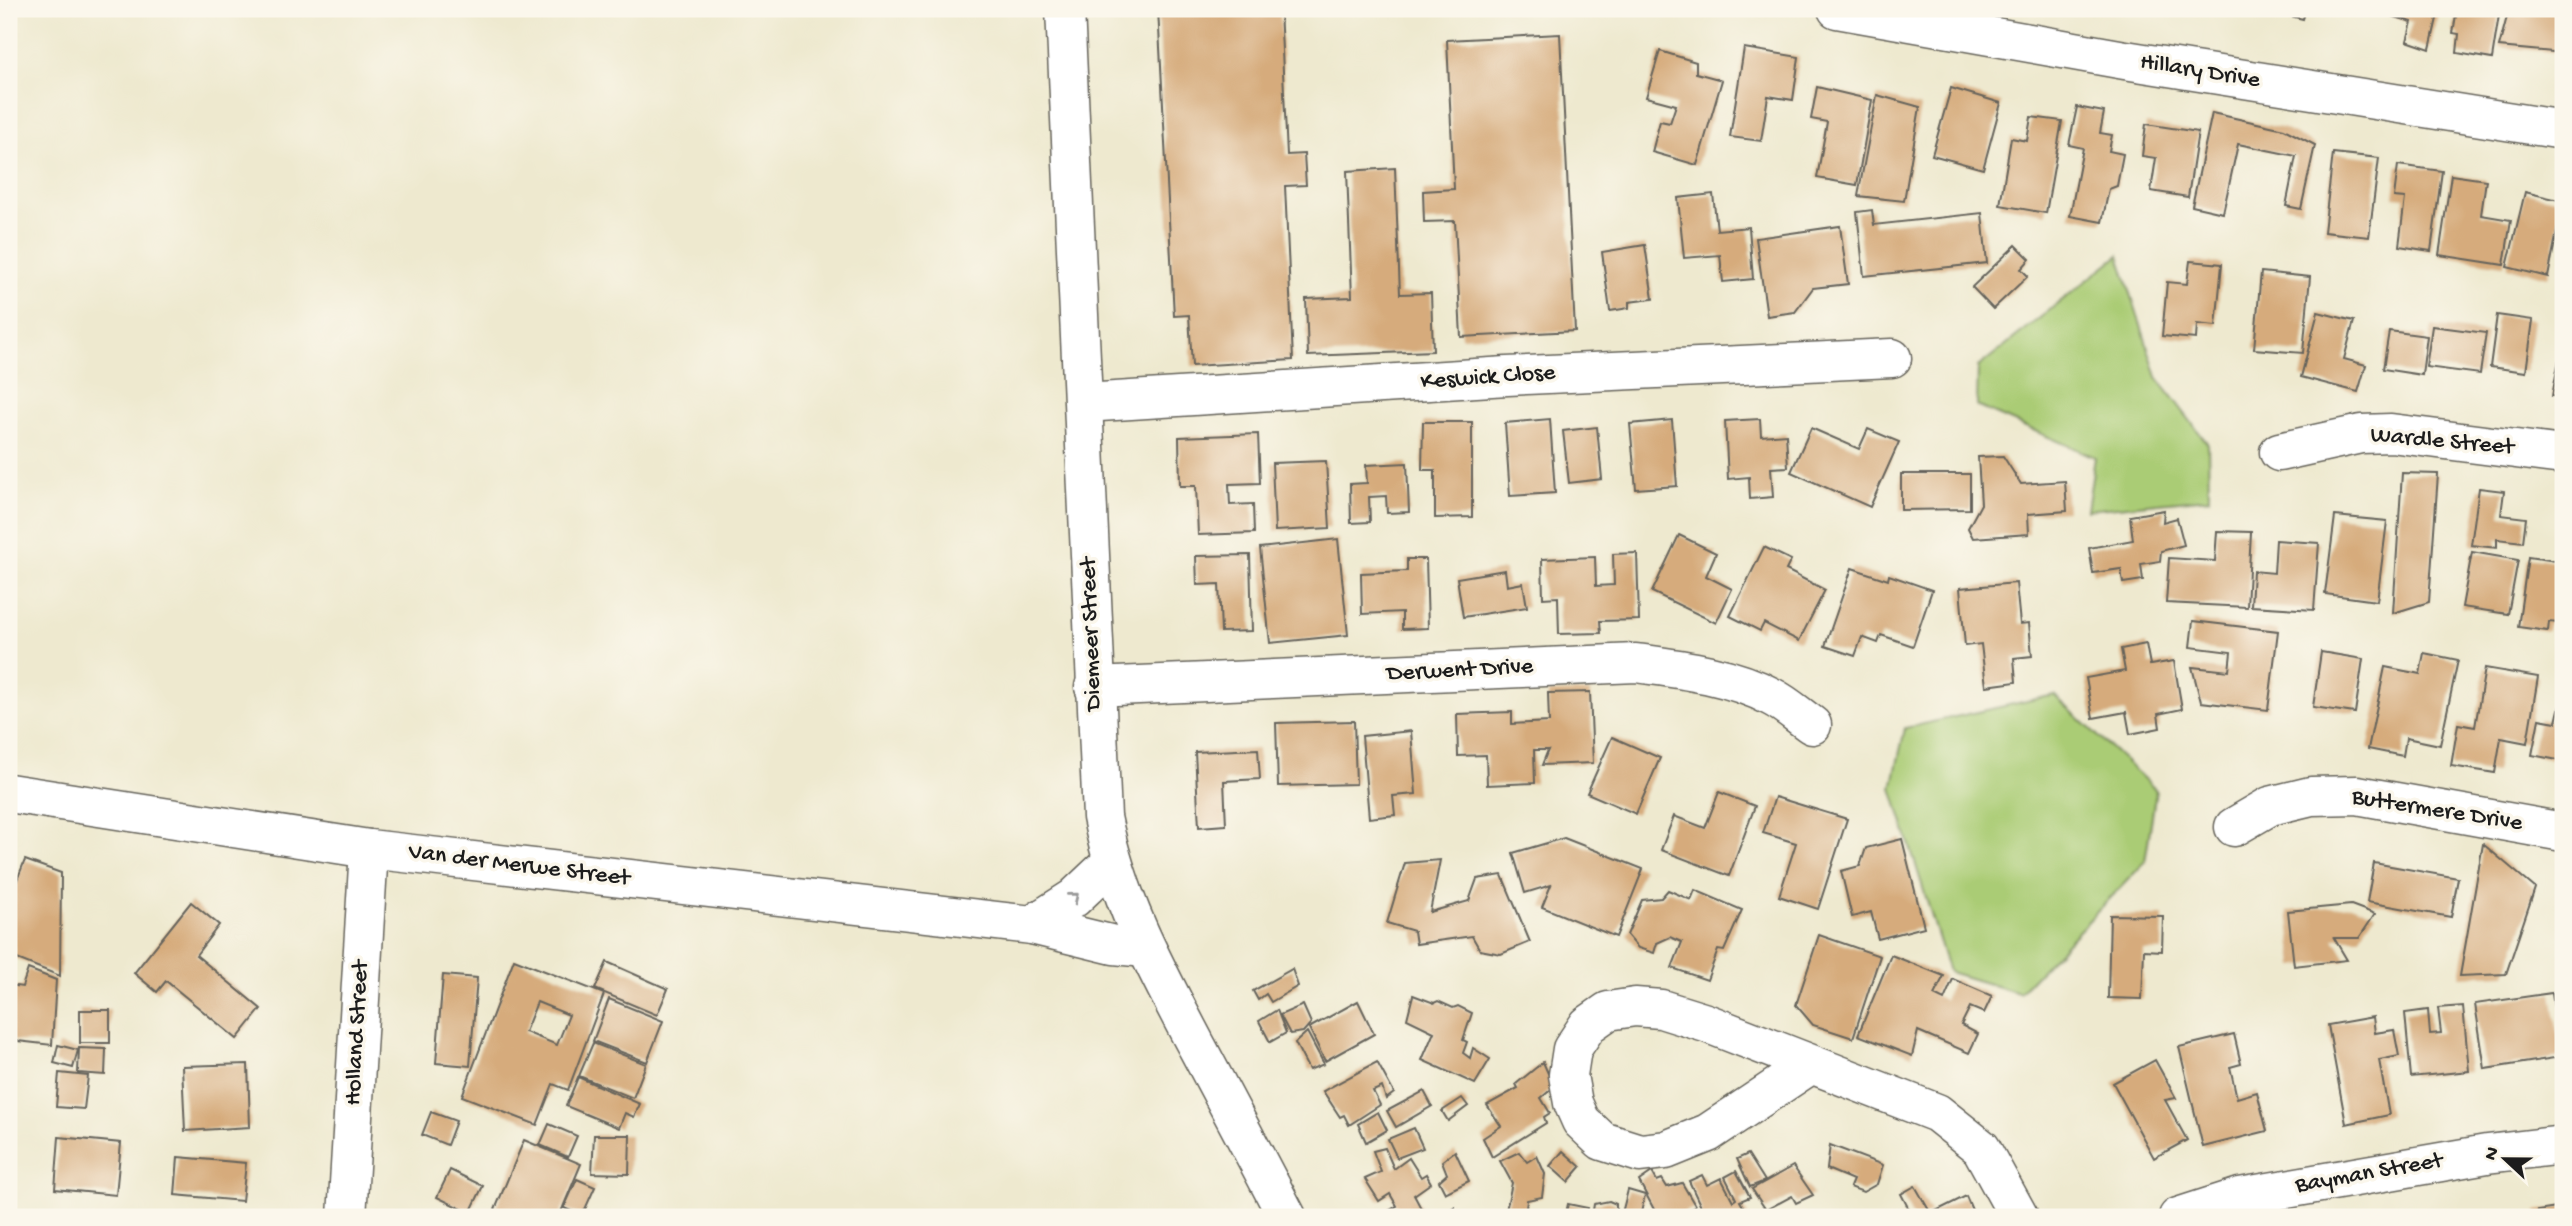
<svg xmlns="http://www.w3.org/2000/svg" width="2572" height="1226" font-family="'Gochi Hand',sans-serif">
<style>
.green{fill:#aacc75;stroke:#637448;stroke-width:2}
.building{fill:#d6ab7c;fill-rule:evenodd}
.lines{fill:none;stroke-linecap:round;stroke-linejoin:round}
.minor-casing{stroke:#66645b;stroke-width:41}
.minor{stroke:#fff;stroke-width:38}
.oneway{stroke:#999}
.labels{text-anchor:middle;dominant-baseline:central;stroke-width:7;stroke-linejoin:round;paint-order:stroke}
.street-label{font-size:24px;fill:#1c1c1c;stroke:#fbf7ec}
</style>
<rect width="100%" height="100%" fill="#fbf7ec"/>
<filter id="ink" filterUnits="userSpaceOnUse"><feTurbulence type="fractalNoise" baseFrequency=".0143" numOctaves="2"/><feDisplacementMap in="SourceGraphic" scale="14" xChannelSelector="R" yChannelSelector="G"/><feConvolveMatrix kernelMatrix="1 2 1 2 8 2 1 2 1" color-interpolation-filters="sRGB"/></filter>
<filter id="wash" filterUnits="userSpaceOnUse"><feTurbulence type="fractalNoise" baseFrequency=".00686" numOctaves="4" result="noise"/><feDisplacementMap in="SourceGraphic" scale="28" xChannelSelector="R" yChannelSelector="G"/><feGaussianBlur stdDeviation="1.57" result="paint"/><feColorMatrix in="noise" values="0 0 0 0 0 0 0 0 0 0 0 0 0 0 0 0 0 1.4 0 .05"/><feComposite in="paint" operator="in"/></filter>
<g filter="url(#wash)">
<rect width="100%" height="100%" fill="#eee9cf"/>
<g class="green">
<path d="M2119 255 2157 377 2208 444 2209 498 2087 510 2095 457 1977 406 1978 367Z"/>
<path d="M2054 695 2156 790 2145 862 2019 993 1949 972 1892 788 1905 728Z"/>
</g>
<g id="blocks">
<g class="building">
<path d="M1158 9H1280L1287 155 1304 154 1306 185 1285 186 1293 360 1192 366 1189 315 1174 316Z"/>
<path d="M2261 9H2306L2303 19Z"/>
<path d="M2395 9H2426L2438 14 2430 49 2407 41 2412 22 2392 16Z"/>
<path d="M2457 9 2499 15 2492 59 2457 53 2459 34 2453 33Z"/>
<path d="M2509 9H2563V53L2499 47Z"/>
<path d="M1560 34 1575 331 1461 337 1455 221 1424 222 1423 191 1454 189 1447 40Z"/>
<path d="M1744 48 1799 57 1793 100 1768 96 1761 141 1730 137Z"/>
<path d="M1660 51 1696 62V73L1722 80 1697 165 1652 152 1660 121 1670 123 1676 105 1646 97Z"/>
<path d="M1817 87 1872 100 1857 185 1817 178 1827 122 1811 119Z"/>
<path d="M1951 88 2001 103 1983 169 1932 155Z"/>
<path d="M1877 95 1920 107 1904 201 1858 196Z"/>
<path d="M2077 107 2104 112 2100 133 2112 135 2109 151 2123 154 2117 186 2109 189 2102 222 2070 216 2083 148 2069 145Z"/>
<path d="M2212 113 2284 129 2315 145 2301 209 2286 206 2296 156 2238 144 2223 213 2192 206Z"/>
<path d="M2031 117 2062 121 2046 213 2000 205 2011 138 2027 141Z"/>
<path d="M2146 124 2198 132 2188 197 2151 191 2156 158 2142 156Z"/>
<path d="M2333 153 2379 158 2369 237 2324 232Z"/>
<path d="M2398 165 2442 171 2431 251 2399 246 2405 198 2394 197Z"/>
<path d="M1395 168 1400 294 1431 293 1433 351 1308 356 1306 299 1352 297 1347 171Z"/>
<path d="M2451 175 2486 180 2481 215 2511 220 2504 265 2439 255Z"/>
<path d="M2525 192 2563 201 2548 277 2507 267Z"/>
<path d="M1713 194 1717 230 1749 227 1753 279 1723 282 1720 255 1684 258 1678 198Z"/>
<path d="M1872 210 1874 225 1982 213 1987 263 1864 276 1857 212Z"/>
<path d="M1840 226 1848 284 1813 288 1795 312 1767 316 1756 238Z"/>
<path d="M1645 245 1653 299 1629 302V308L1610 311 1602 252Z"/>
<path d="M2016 245 2030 259 2021 269 2028 276 1993 309 1972 287Z"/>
<path d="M2190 261 2222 264 2216 326 2197 324 2196 339 2162 336 2167 282 2187 284Z"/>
<path d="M2261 272 2310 277 2303 353 2254 349Z"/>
<path d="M2318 312 2354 321 2344 359 2366 365 2358 392 2301 377Z"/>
<path d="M2497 315 2533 320 2526 372 2490 367Z"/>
<path d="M2432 326 2486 333 2480 374 2426 367Z"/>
<path d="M2389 331 2427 336 2422 375 2383 369Z"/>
<path d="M2560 354 2563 355V398L2552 396Z"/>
<path d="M1550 419 1555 493 1510 496 1505 423Z"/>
<path d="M1760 419 1761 436 1786 434 1788 467 1771 468 1773 497 1750 499 1749 477 1728 479 1725 421Z"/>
<path d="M1672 420 1677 486 1636 489 1630 424Z"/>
<path d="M1423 422H1472V517L1435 518V470H1422Z"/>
<path d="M1597 427 1602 479 1569 483 1563 431Z"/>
<path d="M1811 428 1859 449 1868 429 1899 442 1870 507 1791 472Z"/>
<path d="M1258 434 1260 483 1229 484 1230 505 1253 504 1254 533 1198 535 1196 486H1180L1179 437Z"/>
<path d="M2003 456 2021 484 2065 481 2067 511 2028 514 2029 534 1973 538 1968 528 1981 504 1978 457Z"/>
<path d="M1326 461 1330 528 1275 531 1272 463Z"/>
<path d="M1407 463 1409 512 1387 513 1386 496 1369 497 1370 522 1351 523 1350 484 1367 483 1366 465Z"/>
<path d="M2402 473 2438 474 2429 602 2393 613Z"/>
<path d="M1901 474H1970V509L1901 510Z"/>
<path d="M2479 488 2504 491 2501 515 2526 518 2523 542 2497 539V548L2471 545Z"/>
<path d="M2164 510 2163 522 2177 518 2184 545 2161 551 2160 561 2141 564 2143 580 2123 583 2121 569 2093 573 2089 548 2133 540 2130 516Z"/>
<path d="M2335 516 2387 521 2377 601 2325 594Z"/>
<path d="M2217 531 2251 532 2247 607 2166 603 2169 558 2215 561Z"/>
<path d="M1679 535 1716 553 1706 576 1732 589 1716 623 1652 592Z"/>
<path d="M1338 539 1348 635 1270 643 1260 548Z"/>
<path d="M2276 540 2319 543 2314 610 2251 606 2253 571 2274 573Z"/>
<path d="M1764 547 1791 560 1786 570 1825 590 1799 641 1764 623 1760 631 1730 616Z"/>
<path d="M2472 552 2518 560 2508 614 2462 607Z"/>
<path d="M1637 553 1639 620 1600 621 1601 633 1559 634 1558 597 1543 598 1542 559 1595 557 1596 586 1614 585 1613 554Z"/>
<path d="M1250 555 1252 631 1221 632 1219 584 1197 585 1196 556Z"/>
<path d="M2528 557 2563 562V600L2558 623 2549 622 2548 631 2518 627Z"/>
<path d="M1407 559H1426L1428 628 1402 629V612L1362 614 1361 573 1407 571Z"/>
<path d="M1852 568 1888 580 1889 575 1932 590 1913 646 1881 635 1878 643 1862 637 1855 656 1825 646Z"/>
<path d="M1505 570 1507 586 1523 583 1527 607 1463 617 1457 578Z"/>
<path d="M2016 583 2020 624 2029 623 2032 656 2014 658 2016 682 1986 686 1981 644 1965 646 1960 588Z"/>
<path d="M2193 621 2278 631 2268 710 2201 702 2192 667 2229 671 2231 652 2190 647Z"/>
<path d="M2146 644 2150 665 2174 661 2182 709 2158 714 2160 728 2130 734 2126 712 2093 718 2086 678 2125 671 2121 649Z"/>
<path d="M2321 652 2363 659 2355 713 2313 707Z"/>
<path d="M2424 653 2458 660 2440 745 2406 738 2403 756 2368 749 2385 667 2420 674Z"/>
<path d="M2485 668 2538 677 2527 743 2501 738 2495 773 2451 766 2458 724 2475 727Z"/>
<path d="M1590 692 1593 763 1542 765 1548 750H1534L1535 783 1487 785 1486 755 1458 756 1457 714 1512 712V724L1549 722 1548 693Z"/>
<path d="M2563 693V761L2532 755 2539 719 2556 722Z"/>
<path d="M1354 721 1356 784 1278 786 1276 723Z"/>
<path d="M1411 731 1416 794 1393 796 1395 815 1369 818 1362 736Z"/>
<path d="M1612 737 1660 758 1636 814 1587 793Z"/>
<path d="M1258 749 1260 779 1224 781 1226 825 1199 827 1195 752Z"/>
<path d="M1719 792 1755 806 1729 876 1661 850 1674 816 1705 828Z"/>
<path d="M1775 797 1847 819 1818 909 1779 896 1796 843 1763 833Z"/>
<path d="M1564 838 1643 869 1616 937 1542 907 1551 885 1525 893 1513 853Z"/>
<path d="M1902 839 1924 927 1878 939 1871 912 1852 917 1841 871 1860 866 1866 848Z"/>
<path d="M2483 844 2535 888 2506 974 2460 976Z"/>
<path d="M25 860 61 873 60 976 12 957 15 948 9 946V900Z"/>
<path d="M1440 860 1430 912 1469 901 1477 879 1502 875 1530 942 1501 954 1480 950 1472 936 1416 944 1414 931 1387 923 1405 863Z"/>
<path d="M2374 863 2458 878 2451 917 2367 902Z"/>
<path d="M1668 890 1691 900 1695 890 1742 910 1724 951 1718 950 1707 980 1672 968 1682 942 1670 937 1657 943 1654 953 1638 948 1627 935 1642 900 1661 898Z"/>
<path d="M191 902 219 925 196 955 261 1009 237 1039 166 981 157 992 134 973Z"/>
<path d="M2351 905 2375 914 2359 938H2334L2347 960 2294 966 2288 911Z"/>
<path d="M2110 915 2163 916 2162 951 2144 950 2142 999 2108 998Z"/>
<path d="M1819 935 1880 956 1853 1038 1813 1025 1796 1005Z"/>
<path d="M1891 955 1944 976 1934 995 1944 1000 1953 979 1992 996 1984 1013 1970 1007 1961 1025 1978 1034 1969 1053 1918 1031 1912 1056 1858 1035Z"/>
<path d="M514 959 604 994 568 1090 553 1084 537 1125 462 1096ZM537 1002 569 1015 557 1045 525 1032Z"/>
<path d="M607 962 668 989 657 1015 595 989Z"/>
<path d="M28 969 56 980 52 1045 9 1040V985L22 987Z"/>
<path d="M1292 969 1298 986 1271 1002 1266 994 1258 1000 1253 991Z"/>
<path d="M443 975 477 978 470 1066 436 1063Z"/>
<path d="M2552 993 2561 1057 2485 1069 2475 1004Z"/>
<path d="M1413 995 1434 1003 1438 1001 1453 1008 1458 1006 1472 1013 1463 1040 1467 1042 1463 1053 1470 1058 1473 1048 1490 1059 1475 1084 1422 1060 1434 1032 1407 1019Z"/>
<path d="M609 999 663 1021 647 1062 593 1041Z"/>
<path d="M1358 1001 1374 1034 1325 1061 1309 1028Z"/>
<path d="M1303 1005 1311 1023 1303 1032 1290 1034 1280 1015Z"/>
<path d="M2463 1006 2469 1071 2411 1077 2405 1013 2428 1010 2430 1034 2441 1033 2438 1008Z"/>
<rect x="80" y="1010" width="30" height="33"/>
<path d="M1277 1010 1286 1033 1270 1042 1259 1021Z"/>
<path d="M2373 1017 2375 1033 2394 1030 2399 1056 2379 1060 2389 1115 2346 1124 2328 1025Z"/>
<path d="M1307 1032 1324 1064 1309 1070 1295 1043Z"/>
<path d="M2234 1034 2241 1064 2230 1067 2237 1098 2257 1092 2267 1131 2203 1147 2179 1047Z"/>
<path d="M593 1043 646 1064 633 1098 579 1076Z"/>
<path d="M58 1045 78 1050 73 1068 54 1063Z"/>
<path d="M79 1048 106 1049 105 1075 78 1073Z"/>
<path d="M2155 1060 2176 1098 2165 1100 2187 1140 2154 1158 2113 1083Z"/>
<path d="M1377 1062 1394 1093 1386 1099 1382 1087 1373 1091 1380 1105 1349 1125 1344 1115 1340 1117 1323 1091Z"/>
<path d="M1543 1062 1554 1087 1541 1098 1550 1113 1544 1117 1546 1123 1492 1157 1483 1138 1501 1126 1487 1105 1518 1088 1516 1084Z"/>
<path d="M248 1064 250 1127 185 1131 182 1066Z"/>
<path d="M59 1073 88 1076 84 1109 56 1107Z"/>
<path d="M578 1077 640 1104 634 1117 625 1113 619 1128 566 1106Z"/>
<path d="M1424 1091 1432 1106 1396 1127 1387 1111Z"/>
<path d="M1462 1098 1468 1106 1448 1121 1442 1111Z"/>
<path d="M431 1112 456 1121 447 1145 422 1135Z"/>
<path d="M1378 1112 1387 1130 1366 1142 1358 1124Z"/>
<path d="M549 1124 577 1136 568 1157 540 1145Z"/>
<path d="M1414 1128 1423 1148 1397 1158 1388 1139Z"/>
<path d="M594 1135H630L629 1174 592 1173Z"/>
<path d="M59 1137 121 1143 116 1195 55 1189Z"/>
<path d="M524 1140 581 1164 559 1217H492Z"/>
<path d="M1830 1145 1883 1165 1877 1184 1863 1192 1850 1187 1853 1180 1827 1169Z"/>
<path d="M1385 1148 1394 1169 1409 1158 1421 1177 1426 1174 1431 1183 1414 1195 1423 1212 1413 1217H1384L1383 1214 1397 1206 1390 1194 1379 1201 1365 1179 1381 1172 1373 1151Z"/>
<path d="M1455 1151 1469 1181 1445 1193 1439 1181 1447 1174 1442 1161Z"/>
<path d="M1563 1151 1581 1167 1568 1182 1550 1166Z"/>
<path d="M1519 1152 1527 1162 1537 1156 1545 1174 1542 1197 1527 1200 1525 1216 1505 1215 1512 1183 1500 1161Z"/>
<path d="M1748 1154 1765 1181 1750 1187 1737 1159Z"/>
<path d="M178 1157 246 1163 242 1201 175 1195Z"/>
<path d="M1793 1166 1813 1195 1796 1203 1792 1196 1766 1210 1752 1189Z"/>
<path d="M450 1170 483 1186 470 1213 437 1197Z"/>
<path d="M1736 1171 1750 1197 1740 1201 1748 1215 1701 1217 1702 1209 1689 1181 1702 1175 1707 1185 1721 1178 1733 1201 1736 1199 1725 1177Z"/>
<path d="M1652 1172 1657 1181 1662 1179 1667 1187 1682 1183 1696 1207 1674 1217H1658L1639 1181Z"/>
<path d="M577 1179 595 1187 582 1216 564 1208Z"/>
<path d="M1915 1186 1930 1212 1922 1217H1913L1901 1194Z"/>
<path d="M1628 1190 1645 1195 1640 1217H1621Z"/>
<path d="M1966 1196 1975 1217H1932L1930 1214Z"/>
<path d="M1609 1201 1616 1204V1217H1592L1594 1204Z"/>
<path d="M1568 1204 1588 1208 1587 1217H1565Z"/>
<path d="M1454 1207 1459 1217H1443L1442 1215Z"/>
<path d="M2563 1207V1217H2538L2537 1211Z"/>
</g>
</g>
</g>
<g filter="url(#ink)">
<use href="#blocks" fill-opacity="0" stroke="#66645b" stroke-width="2"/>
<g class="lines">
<defs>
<g id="minor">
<path d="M1065 9 1102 817C1118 900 1156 969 1195 1043 1226 1101 1257 1159 1287 1217"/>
<path d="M1837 9 2125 60 2563 130"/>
<path d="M1084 403 1507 376 1892 358"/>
<path d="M2279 452 2361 434 2391 433 2563 455"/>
<path d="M1094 687 1636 663C1681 669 1731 675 1772 697 1786 704 1799 716 1812 725"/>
<path d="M9 793 369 849 1032 925 1114 945 1146 948"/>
<path d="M2234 827 2270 806 2311 796 2357 795 2563 832"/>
<path d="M1032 925 1074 898 1111 863"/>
<path d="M1810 1065 1708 1133 1666 1150 1640 1153 1602 1141 1581 1121 1573 1103 1568 1075 1572 1049 1588 1025 1608 1011 1635 1007 1661 1009 1706 1023 1937 1113 1981 1148 2019 1217"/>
<path d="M347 1217 369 849"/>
<path d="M2178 1217 2240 1197 2487 1154 2563 1145"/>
</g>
</defs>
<use href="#minor" class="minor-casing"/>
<use href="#minor" class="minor"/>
</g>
<defs><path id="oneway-chevron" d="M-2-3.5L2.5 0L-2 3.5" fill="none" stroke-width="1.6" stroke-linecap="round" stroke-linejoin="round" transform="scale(1.75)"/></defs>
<use class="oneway" href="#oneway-chevron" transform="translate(1074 897) rotate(-39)"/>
</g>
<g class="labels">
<g class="street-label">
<text transform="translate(2200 72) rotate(9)">Hillary Drive</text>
<text transform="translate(1488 378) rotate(-4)">Keswick Close</text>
<text transform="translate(2442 442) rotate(5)">Wardle Street</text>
<text transform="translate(1092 634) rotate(-92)">Diemeer Street</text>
<text transform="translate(1460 671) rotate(-3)">Derwent Drive</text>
<text transform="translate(2437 811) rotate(9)">Buttermere Drive</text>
<text transform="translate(519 866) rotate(7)">Van der Merwe Street</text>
<text transform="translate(358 1033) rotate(-87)">Holland Street</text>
<text transform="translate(2369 1174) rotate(-10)">Bayman Street</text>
</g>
</g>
<rect width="2572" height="1226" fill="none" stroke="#fbf7ec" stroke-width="35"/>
<g transform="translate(2505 1159) rotate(292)" stroke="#fbf7ec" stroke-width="5" paint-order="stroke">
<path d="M0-5L12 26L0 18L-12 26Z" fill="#1c1c1c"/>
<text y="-10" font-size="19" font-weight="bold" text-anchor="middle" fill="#1c1c1c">N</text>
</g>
</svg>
